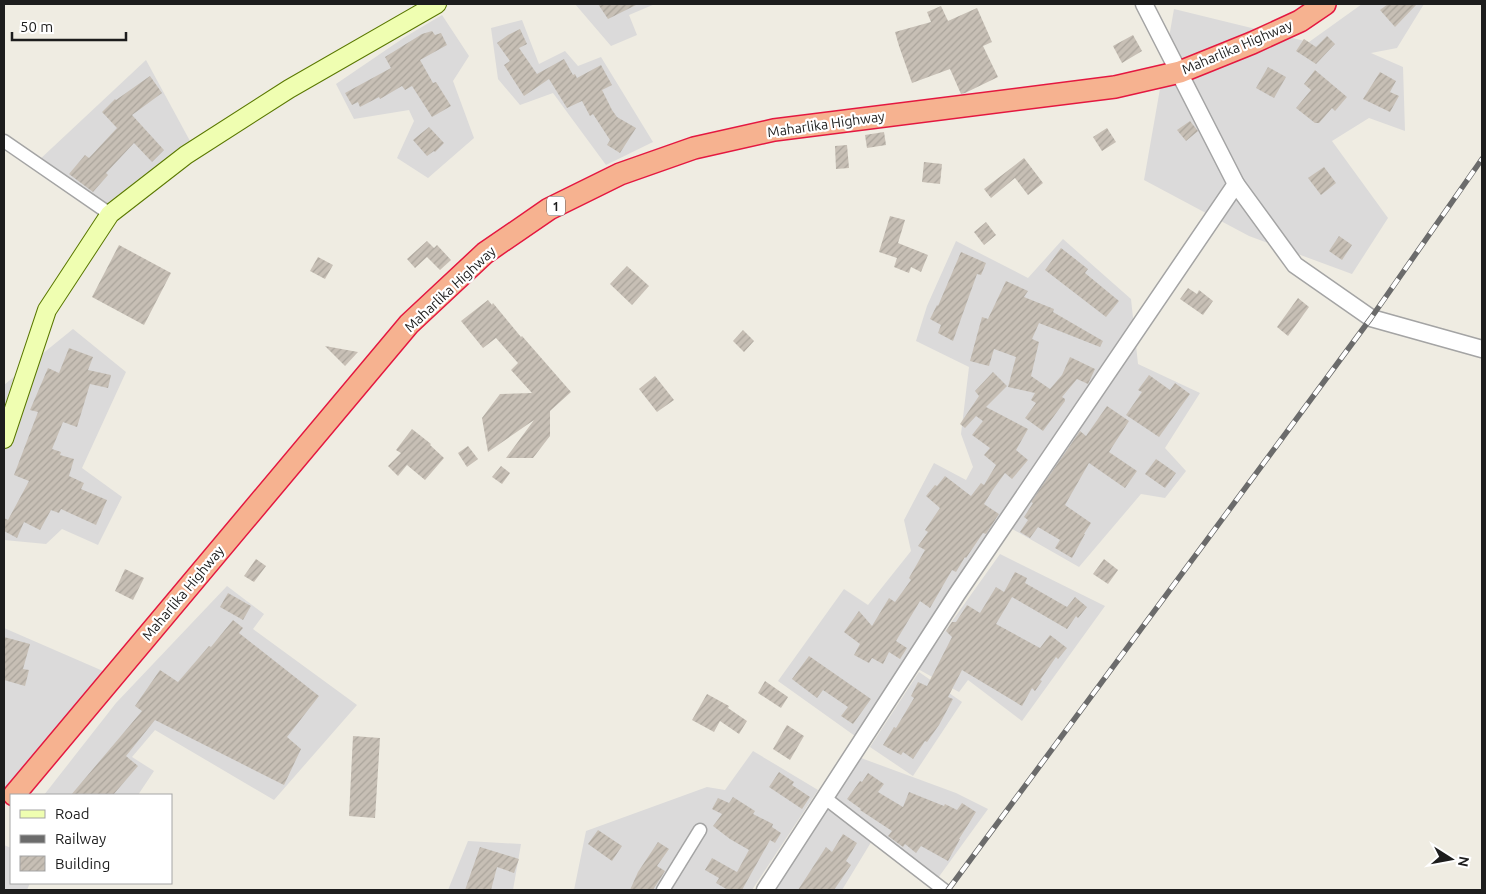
<svg xmlns="http://www.w3.org/2000/svg" width="1486" height="894" font-family="Ubuntu,sans-serif">
<style>
.residential{fill:#dbdada}
.building{fill:url(#building-hatch)}
.lines{fill:none;stroke-linecap:round;stroke-linejoin:round}
.minor-casing{stroke:#a4a4a4;stroke-width:15}
.tertiary-casing{stroke:#a4a4a4;stroke-width:19}
.secondary-casing{stroke:#5a7800;stroke-width:20}
.trunk-casing{stroke:#e41840;stroke-width:24}
.minor{stroke:#fff;stroke-width:12}
.tertiary{stroke:#fff;stroke-width:16}
.secondary{stroke:#effeb1;stroke-width:18}
.trunk{stroke:#f6b290;stroke-width:21}
.rail-casing{stroke:#6b6b6b;stroke-width:5.5}
.rail{stroke:#fff;stroke-width:4;stroke-dasharray:11;stroke-linecap:butt}
.labels{text-anchor:middle;dominant-baseline:central;stroke-width:4.5;stroke-linejoin:round;paint-order:stroke}
.shield{fill:#fff;stroke:#616161;stroke-width:1}
.shield-label{font-size:12px;font-weight:bold;fill:#1d1d1d}
.street-label{font-size:14px;fill:#1d1d1d;stroke:#fff}
</style>
<defs>
<pattern id="building-hatch" width="6" height="6" patternUnits="userSpaceOnUse" patternTransform="scale(1.25)"><rect width="6" height="6" fill="#c7bfb5"/><path d="M-1 1l2-2M0 6l6-6M5 7l2-2" fill="none" stroke="#aaa49b"/></pattern>
</defs>
<rect width="100%" height="100%" fill="#efece2"/>
<g class="residential">
<path d="M575 4H655L629 15 637 35 611 46Z"/>
<path d="M1362 4H1424L1397 48 1371 53 1403 67 1405 131 1369 118 1332 141 1388 218 1352 274 1249 236 1144 180 1174 9 1309 42Z"/>
<path d="M442 15 469 56 453 81 474 138 428 178 397 158 414 121 409 110 354 119 336 84 405 37Z"/>
<path d="M522 20 539 64 565 51 578 66 601 57 653 142 606 165 553 93 520 105 498 79 491 28Z"/>
<path d="M146 60 190 141 105 205 37 162Z"/>
<path d="M1063 239 1131 299 1138 364 1200 393 1165 448 1186 471 1165 498 1141 494 1079 567 1002 523 855 736 778 681 844 589 868 605 911 551 904 520 934 463 966 480 973 467 961 434 969 367 916 341 927 306 956 241 1028 278Z"/>
<path d="M73 329 126 372 82 468 122 497 98 545 62 529 46 544 4 540V385Z"/>
<path d="M1000 554 1105 606 1022 721 968 680 959 692 918 669Z"/>
<path d="M227 586 264 614 253 629 357 705 274 800 155 730 132 757 154 771 138 795H44L116 703Z"/>
<path d="M4 628 103 671 4 791Z"/>
<path d="M919 672 962 702 913 776 870 747Z"/>
<path d="M753 751 818 790 752 890H574L586 831 707 787 725 790Z"/>
<path d="M861 758 956 793 988 809 938 878 873 839 842 890H775Z"/>
<path d="M468 841 521 844 513 890H448Z"/>
<path d="M4 845 11 848V883H30L27 890H4Z"/>
</g>
<g class="building">
<path d="M598 4H638L608 19Z"/>
<path d="M1388 4H1417L1395 27 1380 10Z"/>
<path d="M941 6 948 21 977 8 992 42 983 46 998 77 965 93 961 94 950 69 912 83 899 46 895 32 931 22 927 12Z"/>
<path d="M520 29 527 44 519 48 537 74 564 59 573 75 575 74 577 78 601 65 612 85 602 90 612 110 617 117 636 128 620 153 607 145 610 140 593 114 590 116 582 101 567 108 549 79 524 96 504 65 510 61 497 43 508 35Z"/>
<path d="M432 31 435 35 441 33 447 45 420 60 433 83 436 82 451 106 432 117 412 86 405 90 402 86 380 99 379 97 360 107 358 102 352 105 345 93 391 68 385 57 422 34Z"/>
<path d="M1133 35 1142 51 1122 63 1113 46Z"/>
<path d="M1327 36 1335 44 1316 64 1296 51 1304 39 1316 47Z"/>
<path d="M1268 67 1286 77 1274 98 1256 88Z"/>
<path d="M1315 70 1347 97 1335 111 1332 108 1319 123H1315L1296 108 1311 90 1304 84Z"/>
<path d="M1380 72 1396 81 1390 92 1399 96 1390 112 1363 99Z"/>
<path d="M150 76 162 93 132 115 164 150 152 162 134 143 106 173 108 175 93 192 69 174 85 155 89 158 117 128 102 112 115 99 116 100Z"/>
<path d="M1190 121 1198 131 1186 141 1177 130Z"/>
<path d="M429 127 444 143 435 152 434 151 427 156 413 140Z"/>
<path d="M1107 128 1116 142 1102 151 1093 137Z"/>
<path d="M884 132 886 145 867 148 865 135Z"/>
<path d="M847 145 849 168 836 169 835 146Z"/>
<path d="M1024 158 1043 183 1028 195 1015 178 991 198 984 189Z"/>
<path d="M924 162 942 164 940 184 922 182Z"/>
<path d="M1324 167 1336 183 1321 195 1308 178Z"/>
<path d="M890 216 905 220 898 243 928 255 921 272 911 267 909 273 894 267 897 258 879 252Z"/>
<path d="M986 222 996 235 984 245 974 232Z"/>
<path d="M1339 236 1352 245 1342 260 1329 251Z"/>
<path d="M427 241 434 248 437 245 451 260 440 270 427 257 415 268 407 259Z"/>
<path d="M119 245 171 273 144 325 92 297Z"/>
<path d="M1061 248 1088 269 1085 273 1119 301 1106 317 1045 270Z"/>
<path d="M961 252 986 263 981 275 977 274 953 341 938 333 941 325 930 319 937 305 938 306Z"/>
<path d="M318 257 333 265 325 279 310 271Z"/>
<path d="M627 266 649 286 632 305 610 284Z"/>
<path d="M1006 281 1028 291 1024 297 1054 309 1053 312 1103 341 1100 347 1039 323 1032 339 1039 342 1031 376 1050 389 1062 375 1070 357 1095 369 1088 384 1077 379 1062 397 1065 399V401L1043 431 1025 418 1036 403 1031 400 1035 393 1008 387 1016 357 994 349 989 366 970 361 982 317 988 319Z"/>
<path d="M1188 288 1197 294 1199 290 1213 301 1203 315 1180 299Z"/>
<path d="M1298 298 1309 307 1288 336 1277 327Z"/>
<path d="M488 300 492 305 493 303 521 337 522 336 571 392 550 411V436L533 458H506L534 420 488 452 482 418 500 394 532 393 511 370 518 363 496 338 483 348 461 321Z"/>
<path d="M743 330 754 341 744 352 733 341Z"/>
<path d="M325 346 358 352 345 366Z"/>
<path d="M69 348 93 357 88 370 111 375 108 388 90 384 77 427 63 422 52 449 61 452 60 455 74 459 69 476 84 483 81 489 107 500 96 525 61 509 59 513 51 510 40 530 24 522 17 538 4 531V518L8 520 29 481 14 475 38 412 30 410 48 368 59 373Z"/>
<path d="M993 372 1007 386 986 407 1028 429 1016 450 1028 460 1012 479 1005 473 992 491 984 504 999 514 986 534 983 533 966 558 965 557 956 572 952 570 930 608 920 601 896 641 907 648 900 659 889 652 883 664 872 658 869 663 854 655 860 644 844 632 859 611 872 626 889 598 895 602 911 580 909 578 925 550 918 546 928 532 925 530 940 508 926 496 935 485 937 486 945 476 971 496 981 483 984 485 996 465 984 455 990 448 972 435 983 421 976 416 965 428 960 424 979 396 975 391Z"/>
<path d="M1149 375 1170 390 1175 383 1190 394 1159 437 1126 415 1142 392 1138 390Z"/>
<path d="M655 376 674 400 657 412 639 389Z"/>
<path d="M1107 406 1129 421 1109 452 1137 471 1125 488 1089 463 1065 505 1091 523 1084 534H1085L1072 558 1055 548 1060 540 1038 527 1030 538 1020 532 1028 520 1024 517 1033 503 1031 502 1080 431 1086 436Z"/>
<path d="M412 429 431 444 430 445 444 458 425 480 407 465 398 476 388 466 401 453 396 450Z"/>
<path d="M468 446 478 459 467 467 458 453Z"/>
<path d="M1156 459 1176 473 1165 488 1145 474Z"/>
<path d="M501 466 510 473 502 484 492 477Z"/>
<path d="M256 559 266 566 254 582 244 576Z"/>
<path d="M1104 559 1118 570 1108 584 1093 574Z"/>
<path d="M125 569 144 578 133 600 115 591Z"/>
<path d="M1015 572 1027 578 1025 583 1067 607 1075 597 1087 607 1078 618 1076 616 1067 629 1012 597 996 624 1040 648 1050 635 1067 648 1058 659 1056 657 1040 680 1042 681 1035 691 1032 688 1022 706 962 670 948 697 953 699 939 725 927 742 925 741 913 759 903 752 901 755 883 745 894 727 896 728 914 698 911 696 918 682 927 686 952 637 946 631 952 622H956L967 605 980 613 996 587 1004 592Z"/>
<path d="M228 593 251 606 243 620 220 607Z"/>
<path d="M233 620 243 628 239 633 319 696 287 737 301 749 284 785 155 720 126 756 138 766 113 795H71L142 711 135 706 160 670 178 682 209 646 211 647Z"/>
<path d="M4 637 30 644 23 669 29 670 25 686 4 680Z"/>
<path d="M809 656 871 699 853 724 841 716 848 707 823 690 817 698 792 679Z"/>
<path d="M765 681 788 697 781 708 758 693Z"/>
<path d="M707 694 729 706 728 708 747 721 739 734 720 721 714 732 692 720Z"/>
<path d="M787 725 804 736 790 760 773 749Z"/>
<path d="M353 736 380 738 375 818 349 816Z"/>
<path d="M779 772 794 782 792 785 810 797 802 809 769 787Z"/>
<path d="M868 773 884 784 878 792 903 807 909 792 944 806 945 804 957 810 962 803 976 812 959 839H960L948 861 921 846 916 853 905 844 903 847 888 836 892 831 860 810 861 809 847 799 860 781 862 782Z"/>
<path d="M733 797 755 811 753 814 773 824 772 827 781 833 775 843 770 840 742 890H728L716 883 719 878 705 870 712 858 737 872 749 850 730 839 713 826 722 814 712 809 718 798 729 803Z"/>
<path d="M598 830 622 846 612 861 588 844Z"/>
<path d="M843 834 857 843 846 861 851 865 834 890H798L826 847 832 852Z"/>
<path d="M658 842 669 849 657 866 665 871 653 890H630L638 872Z"/>
<path d="M480 847 519 859 514 873 497 867 491 890H465Z"/>
</g>
<g class="lines">
<defs>
<g id="minor">
<path d="M4 141 110 214"/>
<path d="M825 798 944 890"/>
<path d="M663 890 700 830"/>
</g>
<g id="tertiary">
<path d="M1144 4 1236 184 1295 265 1371 318 1482 349"/>
<path d="M765 890 957 594 1236 184"/>
</g>
<path id="secondary" d="M4 439 47 310 110 214 186 155 289 89 437 4"/>
<path id="trunk" d="M14 795 409 324 485 253 549 209 620 174 694 148 774 130 1115 87 1180 72 1252 43 1300 21 1325 4"/>
</defs>
<use href="#minor" class="minor-casing"/>
<use href="#tertiary" class="tertiary-casing"/>
<use href="#secondary" class="secondary-casing"/>
<use href="#trunk" class="trunk-casing"/>
<use href="#minor" class="minor"/>
<use href="#tertiary" class="tertiary"/>
<use href="#secondary" class="secondary"/>
<use href="#trunk" class="trunk"/>
<defs>
<path id="rail" d="M948 890 1371 318 1482 159"/>
</defs>
<use href="#rail" class="rail-casing"/>
<use href="#rail" class="rail"/>
</g>
<g class="labels">
<rect class="shield" x="547" y="196.5" width="18" height="19" rx="4"/>
<g class="shield-label">
<text x="556" y="206">1</text>
</g>
<g class="street-label">
<text transform="translate(1237 47) rotate(-23)">Maharlika Highway</text>
<text transform="translate(826 124) rotate(-8)">Maharlika Highway</text>
<text transform="translate(450 289) rotate(-43)">Maharlika Highway</text>
<text transform="translate(183 593) rotate(-50)">Maharlika Highway</text>
</g>
</g>
<rect width="1486" height="894" fill="none" stroke="#1d1d1d" stroke-width="10"/>
<rect x="10" y="794" width="162" height="90" fill="#ffffff" stroke="#a5a5a5"/>
<rect x="20" y="810" width="25" height="8" fill="#effeb1" stroke="#a5a5a5"/>
<text x="55" y="819" font-size="15" fill="#1d1d1d">Road</text>
<rect x="20" y="835" width="25" height="8" fill="#6b6b6b" stroke="#a5a5a5"/>
<text x="55" y="844" font-size="15" fill="#1d1d1d">Railway</text>
<rect x="20" y="856" width="25" height="15" fill="url(#building-hatch)" stroke="#a5a5a5"/>
<text x="55" y="869" font-size="15" fill="#1d1d1d">Building</text>
<g transform="translate(1451 859) rotate(101)" stroke="#ffffff" stroke-width="4" paint-order="stroke">
<path d="M0-4L9 19L0 12L-9 19Z" fill="#1d1d1d"/>
<text y="-8" font-size="14" font-weight="bold" text-anchor="middle" fill="#1d1d1d">N</text>
</g>
<path d="M12 32v8h114v-8" fill="none" stroke="#1d1d1d" stroke-width="2.5"/>
<text x="20" y="32" font-size="15" fill="#1d1d1d" stroke="#ffffff" stroke-width="4" paint-order="stroke">50 m</text>
</svg>
